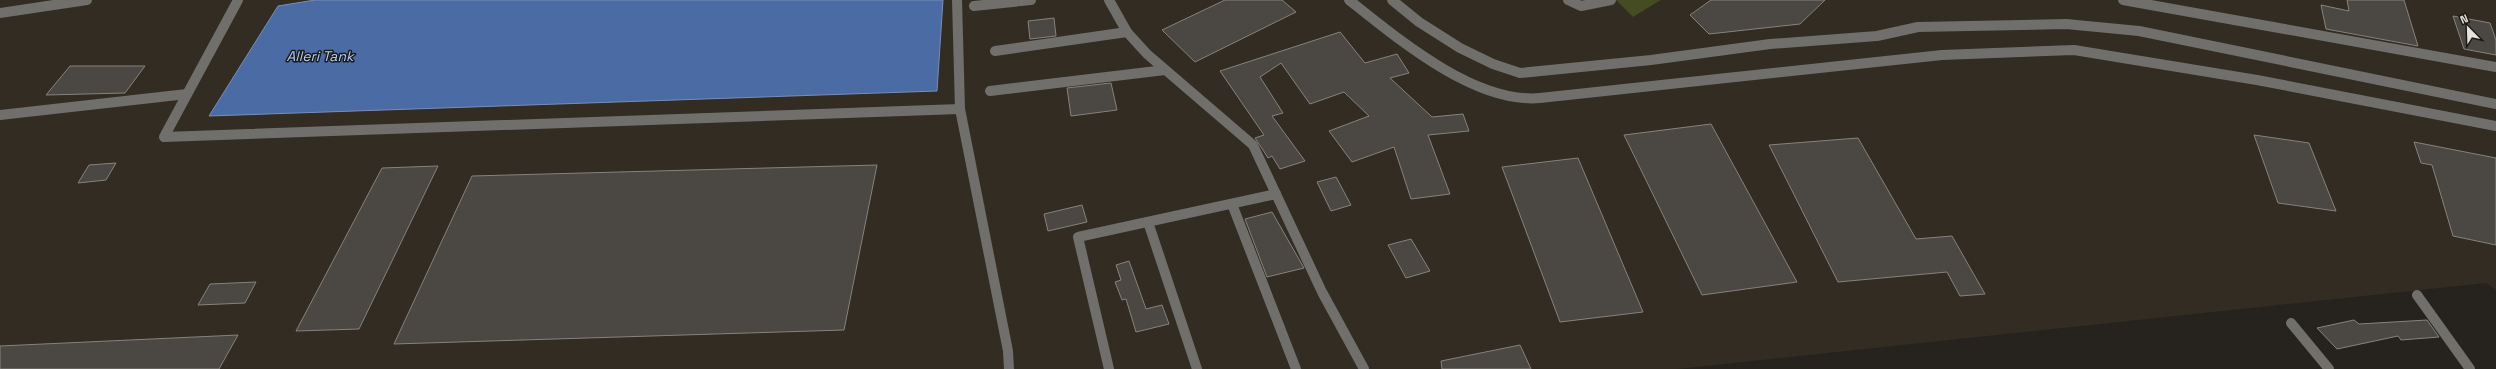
<svg xmlns="http://www.w3.org/2000/svg" width="2496" height="369" font-family="'Space Grotesk',sans-serif">
<style>
.built{fill:#322c22}
.green{fill:#464c21}
.water{fill:#4a6ba4;stroke:#788fb6}
.building{fill:#4b4742;stroke:#87827e}
.lines{fill:none;stroke-linecap:round;stroke-linejoin:round}
.minor{stroke:#706f6c;stroke-width:10}
.labels{text-anchor:middle;dominant-baseline:central;stroke-width:3;stroke-linejoin:round;paint-order:stroke}
.water-label{font-size:14px;font-style:italic;fill:#b0ceff;stroke:#1c1a15}
</style>
<rect width="100%" height="100%" fill="#26231f"/>
<path class="built" d="M0 0H1616L1633 17 1661 0H2496V290L2486 283 1677 369H0Z"/>
<path class="green" d="M1616 0H1661L1633 17Z"/>
<path class="water" d="M315 0H943L937 91 209 116 278 6Z"/>
<g class="building">
<path d="M1225 0H1282L1296 12 1195 62 1162 30Z"/>
<path d="M1711 0H1825L1800 24 1709 34 1690 15Z"/>
<path d="M2347 0H2404L2418 46 2326 29 2321 5 2349 11Z"/>
<path d="M2453 16 2490 23 2496 40V55L2464 49Z"/>
<path d="M1054 18 1056 36 1030 39 1028 21Z"/>
<path d="M1340 32 1365 63 1397 54 1409 73 1390 78 1432 117 1463 114 1469 131 1428 135 1450 194 1411 199 1394 147 1352 162 1329 131 1369 116 1344 92 1310 104 1281 63 1260 77 1283 113 1272 116 1305 161 1280 169 1272 156 1268 158 1263 150 1255 138 1264 135 1220 71Z"/>
<path d="M70 66H145L125 93 46 95Z"/>
<path d="M1111 83 1117 110 1071 116 1067 88Z"/>
<path d="M1711 124 1797 282 1702 295 1624 135Z"/>
<path d="M2254 135 2309 143 2336 211 2278 203Z"/>
<path d="M1858 138 1916 239 1952 236 1985 294 1960 296 1947 272 1838 282 1769 145Z"/>
<path d="M2414 142 2496 158V245L2453 236 2432 165 2421 163Z"/>
<path d="M1578 158 1643 312 1560 322 1502 167Z"/>
<path d="M116 163 106 180 78 183 89 165Z"/>
<path d="M877 165 844 330 394 344 472 176Z"/>
<path d="M438 166 359 329 296 331 382 168Z"/>
<path d="M1336 177 1351 205 1331 211 1317 182Z"/>
<path d="M1082 205 1087 222 1048 231 1044 214Z"/>
<path d="M1272 212 1304 268 1267 277 1245 219Z"/>
<path d="M1411 239 1430 271 1406 278 1388 245Z"/>
<path d="M1129 261 1146 309 1162 305 1169 324 1136 332 1126 299 1122 300 1115 282 1121 280 1116 265Z"/>
<path d="M256 282 245 303 198 305 210 284Z"/>
<path d="M2354 320 2359 324 2427 320 2439 337 2401 340 2398 336 2337 349 2317 328Z"/>
<path d="M238 335 219 369H0V346Z"/>
<path d="M1520 345 1531 369H1442L1441 361Z"/>
</g>
<g class="lines">
<g class="minor">
<path d="M238 0 164 137 960 109"/>
<path d="M957 0 960 109 1008 351 1009 369"/>
<path d="M1109 0 1127 32 1147 54 1253 145 1322 292 1364 369"/>
<path d="M1349 0C1398 39 1475 104 1540 98L1942 55 2074 50 2257 80 2496 126"/>
<path d="M1392 0 1419 22 1460 48 1493 64 1520 73 1651 60 1770 44 1877 36 1918 27 2066 24 2139 31 2496 104"/>
<path d="M1568 0 1581 6 1611 0"/>
<path d="M2123 0 2496 67"/>
<path d="M974 6 1031 0"/>
<path d="M0 13 87 0"/>
<path d="M995 51 1127 32"/>
<path d="M990 91 1165 70"/>
<path d="M0 115 187 94"/>
<path d="M1232 204 1296 369"/>
<path d="M1148 222 1197 369"/>
<path d="M2417 295 2470 369"/>
<path d="M2291 323 2329 369"/>
<path d="M1109 369 1078 237 1276 194"/>
</g>
</g>
<g class="labels">
<g class="water-label">
<text x="320" y="56">Alleri Tank</text>
</g>
</g>
<g transform="translate(2468 28) rotate(337)" stroke="#1c1a15" stroke-width="3" paint-order="stroke">
<path d="M0-3L7 15L0 10L-7 15Z" fill="#e4e2df"/>
<text y="-6" font-size="11" font-weight="bold" text-anchor="middle" fill="#e4e2df">N</text>
</g>
</svg>
